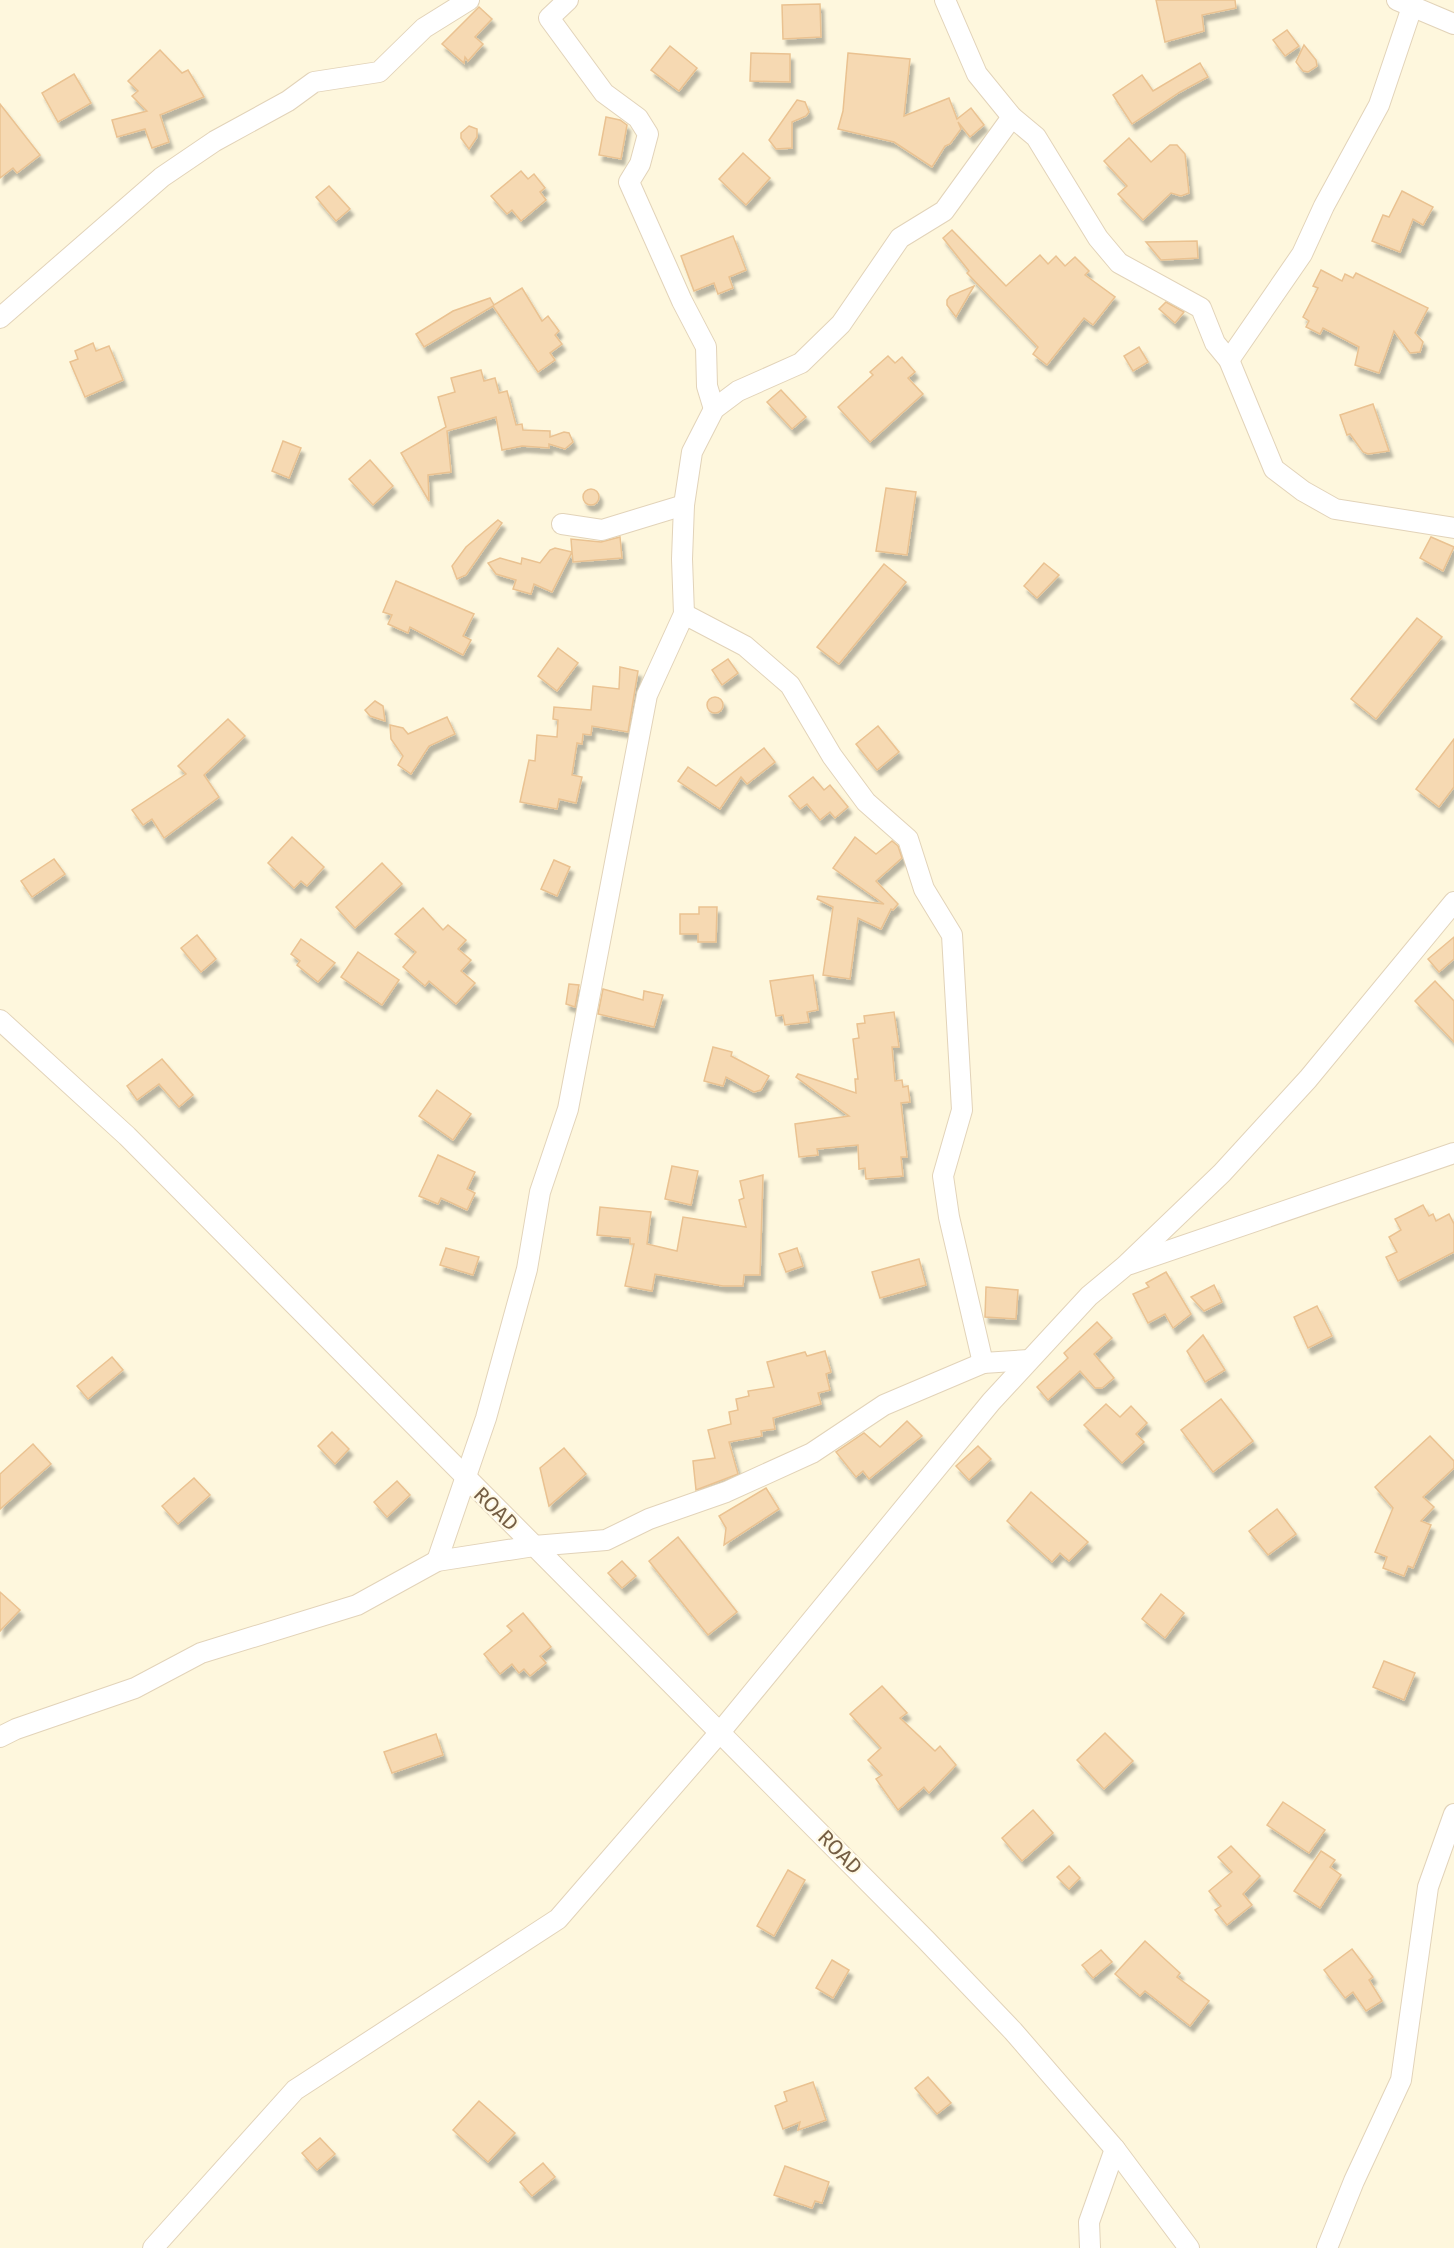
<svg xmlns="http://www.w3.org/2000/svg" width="1454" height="2248" font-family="'Fira Sans',sans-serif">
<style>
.building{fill:#f6d9b2;stroke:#eac291;stroke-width:1.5;filter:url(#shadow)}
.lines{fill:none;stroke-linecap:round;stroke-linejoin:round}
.minor-casing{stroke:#e2d3b9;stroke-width:22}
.minor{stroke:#fff;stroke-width:20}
.labels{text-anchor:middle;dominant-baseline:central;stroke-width:4.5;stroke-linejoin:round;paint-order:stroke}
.street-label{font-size:21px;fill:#755e44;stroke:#fff9e5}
</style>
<defs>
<filter id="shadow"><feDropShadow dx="3.5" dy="6" stdDeviation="1.5" flood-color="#0004"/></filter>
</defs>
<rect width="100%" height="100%" fill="#fef7dd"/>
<g class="building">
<path d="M1156 0H1235L1236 8 1202 15 1204 31 1165 42Z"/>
<path d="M820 4 821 37 783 39 782 5Z"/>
<path d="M479 7 492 19 475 37 483 44 468 61 465 57 464 63 442 44Z"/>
<path d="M1287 30 1299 46 1285 56 1273 40Z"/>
<path d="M1304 45 1316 60 1317 66 1308 72 1303 71 1296 62Z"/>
<path d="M670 46 697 68 679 91 651 70Z"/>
<path d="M160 50 182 73 188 70 204 97 160 115 169 142 152 148 145 129 117 137 112 120 147 111 132 96 138 91 128 81Z"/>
<path d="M751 53 790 54V82L750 81Z"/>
<path d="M848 53 910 59 904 116 949 98 957 119 971 108 984 125 970 137 958 122 961 129 950 144 945 146 932 167 894 142 838 129 843 111Z"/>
<path d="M1200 63 1208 77 1180 92 1132 124 1113 95 1142 75 1153 91Z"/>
<path d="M74 74 91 103 58 122 42 93Z"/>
<path d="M797 100 805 102 809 112 806 116 792 122V148L776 149 769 140Z"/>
<path d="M0 104 40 155 17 173 13 168 0 178Z"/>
<path d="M606 117 620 120 627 125 621 159 599 155Z"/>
<path d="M469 126 477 129V137L469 149 461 138V133Z"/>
<path d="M1129 138 1151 162 1170 145H1177L1185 154 1189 193 1181 196 1171 193 1143 220 1118 194 1127 186 1104 161Z"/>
<path d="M743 153 770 178 746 205 719 179Z"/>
<path d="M521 171 528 179 534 174 545 188 540 192 546 200 521 221 512 210 507 214 491 196Z"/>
<path d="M329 186 350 209 336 221 316 197Z"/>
<path d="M1402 191 1433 207 1423 225 1413 219 1400 252 1372 241 1383 215 1389 217Z"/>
<path d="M952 230 1006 286 1040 255 1048 264 1056 256 1065 266 1075 257 1089 271 1085 275 1115 297 1093 325 1084 318 1047 365 1033 354 1038 347 967 273 969 271 943 238Z"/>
<path d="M733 236 746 270 729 277 733 288 718 294 714 283 694 291 681 256Z"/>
<path d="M1197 241 1198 258 1161 260 1146 242Z"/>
<path d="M1321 270 1342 281 1345 274 1353 278 1356 273 1428 308 1415 333 1423 342 1420 352 1410 353 1394 331 1379 373 1355 365 1359 347 1323 328 1320 334 1306 327 1309 321 1303 317 1318 288 1313 286Z"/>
<path d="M974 286 956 317 947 305V300L950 296Z"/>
<path d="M522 288 542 321 548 316 559 331 555 335 562 344 550 353 555 360 538 372 493 306 424 347 416 334 453 311 490 298 494 305Z"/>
<path d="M1166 302 1184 312 1175 323 1159 309Z"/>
<path d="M93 343 96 351 109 346 123 380 85 397 70 362 78 359 75 351Z"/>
<path d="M1139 347 1148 362 1133 371 1124 356Z"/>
<path d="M888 356 895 363 902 357 915 372 908 378 923 394 870 442 838 407 873 375 870 372Z"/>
<path d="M481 370 484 381 495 378 499 393 507 391 516 425 522 424 523 430 550 431V437L564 432 569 433 573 442 565 449 549 444V448L522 446 502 450 496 417 447 431 451 472 428 475 429 501 401 453 446 427 438 397 455 392 451 378Z"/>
<path d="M781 390 806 417 792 429 767 402Z"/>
<path d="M1373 404 1389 451 1368 454 1363 452 1350 434 1347 435 1340 415Z"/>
<path d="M283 441 301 448 289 478 272 471Z"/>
<path d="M370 460 393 486 373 505 349 479Z"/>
<path d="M886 488 916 492 907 555 876 551Z"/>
<circle cx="591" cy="497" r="8"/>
<path d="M498 520 502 523 466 575 457 579 452 566 466 547Z"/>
<path d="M620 537 622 558 573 562 572 552 552 592 534 584 531 594 513 589 516 580 496 574 488 563 500 558 521 564 522 558 540 563 550 550 555 548 572 552 571 539 601 542Z"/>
<path d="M1431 537 1454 547 1443 571 1420 558Z"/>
<path d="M1044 563 1059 575 1037 598 1024 586Z"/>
<path d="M884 564 906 582 839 664 817 647Z"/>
<path d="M396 581 474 614 463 636 471 640 463 655 410 627 408 633 388 624 392 615 383 612Z"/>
<path d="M1417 618 1442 637 1376 719 1351 699Z"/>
<path d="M558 648 578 663 557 691 538 676Z"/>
<path d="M728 659 738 673 722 685 712 670Z"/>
<path d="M620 667 638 671 628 732 592 726 591 735 583 734 582 744 577 743 572 775 582 777 576 803 559 799 557 809 520 802 529 760 535 761 537 735 557 737 558 720 553 719 554 707 591 710 593 686 619 689Z"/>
<circle cx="715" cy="705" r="8"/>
<path d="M375 701 383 706 385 721 370 716 365 710Z"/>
<path d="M447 717 455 734 429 746 411 774 398 765 403 756 391 739 390 725 403 728 408 734Z"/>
<path d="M228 719 245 736 204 775 219 797 164 838 152 819 143 825 132 810 186 774 178 766Z"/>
<path d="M878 726 899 752 877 770 856 744Z"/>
<path d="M1454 739V787L1439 807 1416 789Z"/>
<path d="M764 748 775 762 747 784 741 777 720 809 678 781 688 767 716 786Z"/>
<path d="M813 777 824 790 830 785 848 807 835 818 830 812 820 820 807 804 800 809 789 796Z"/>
<path d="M292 837 324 867 307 886 301 881 294 888 268 863Z"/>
<path d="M855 837 876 854 892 841 898 846 902 858 876 881 898 904 893 910 891 909 881 929 858 918 850 979 823 975 833 907 817 899 818 896 884 904 833 868Z"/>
<path d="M54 859 65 874 32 897 21 881Z"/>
<path d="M554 860 570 867 557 896 541 889Z"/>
<path d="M382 863 402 884 355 928 336 907Z"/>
<path d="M699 907H717L716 942H698V934H680V914H699Z"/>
<path d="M423 908 443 930 448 925 466 940 458 949 471 960 461 971 475 983 456 1004 429 981 425 986 403 967 416 952 395 934Z"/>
<path d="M197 935 216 959 201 972 181 948Z"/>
<path d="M1454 937V959L1439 972 1428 959Z"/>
<path d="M301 939 335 963 318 982 297 965 300 961 291 954Z"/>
<path d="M358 952 399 980 382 1005 341 977Z"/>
<path d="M813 975 818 1010 807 1012 809 1022 785 1025 783 1015 776 1016 770 981Z"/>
<path d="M1435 981 1454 1001V1042L1415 1001Z"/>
<path d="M569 984 579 985 575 1007 566 1004Z"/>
<path d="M603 989 643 1000 644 991 663 995 654 1027 598 1014Z"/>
<path d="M894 1012 899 1047H892L895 1081 902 1080 903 1087 908 1086 910 1102 901 1103 907 1157H901L903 1176 866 1179 865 1168 859 1169 858 1145 817 1149 818 1155 799 1157 795 1124 849 1116 796 1077 798 1074 856 1093 855 1079H858L853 1039 859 1038 857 1024 865 1023 864 1016Z"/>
<path d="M713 1047 732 1052 731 1056 769 1076 761 1090 754 1092 726 1077 723 1086 704 1081Z"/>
<path d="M162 1059 193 1095 179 1107 159 1084 137 1100 127 1086Z"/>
<path d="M437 1090 471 1114 453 1140 419 1116Z"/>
<path d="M438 1155 475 1172 467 1189 475 1193 467 1210 441 1198 438 1204 419 1196Z"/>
<path d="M672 1166 698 1171 691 1205 665 1199Z"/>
<path d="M763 1175 760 1275H744L743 1286H723L655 1274 652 1291 625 1286 634 1244H630V1238L597 1235 600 1207 651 1212 647 1244 677 1251 683 1217 746 1227 739 1200 744 1198 740 1181Z"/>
<path d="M1423 1205 1429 1216 1433 1214 1436 1221 1449 1214 1454 1224V1252L1398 1281 1386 1257 1397 1252 1389 1237 1401 1230 1395 1219Z"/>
<path d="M446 1248 479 1257 473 1275 440 1265Z"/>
<path d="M797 1248 803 1266 786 1272 779 1254Z"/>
<path d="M919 1259 926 1285 880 1298 872 1272Z"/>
<path d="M1166 1272 1191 1314 1173 1328 1165 1314 1148 1323 1133 1294 1149 1287 1146 1283Z"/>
<path d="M1214 1285 1222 1302 1204 1311 1191 1297Z"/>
<path d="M986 1287 1018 1290 1016 1319 985 1317Z"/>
<path d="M1317 1306 1332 1336 1308 1348 1294 1317Z"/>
<path d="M1097 1322 1112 1338 1094 1354 1114 1378 1102 1388H1095L1080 1371 1048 1400 1037 1387 1068 1358 1064 1353Z"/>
<path d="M1203 1335 1225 1370 1205 1382 1187 1351Z"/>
<path d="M825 1351 831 1372 826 1374 830 1390 818 1393 821 1404 773 1418 775 1429 761 1431 762 1436 729 1442 738 1474 696 1490 693 1461 715 1458 708 1430 731 1424 729 1412 738 1410 736 1399 749 1396 748 1391 774 1387 767 1362 805 1352 807 1356Z"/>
<path d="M112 1357 123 1370 88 1399 77 1386Z"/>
<path d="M1221 1399 1253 1441 1213 1472 1181 1430Z"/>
<path d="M1106 1404 1120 1417 1131 1406 1147 1423 1136 1434 1144 1442 1122 1463 1084 1425Z"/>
<path d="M907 1421 922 1436 869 1479 863 1471 856 1477 836 1452 864 1433 880 1447Z"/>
<path d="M332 1432 349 1449 335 1464 318 1446Z"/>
<path d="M1430 1436 1454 1461V1468L1423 1497 1434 1507 1421 1521 1431 1525 1413 1568 1408 1566 1404 1576 1383 1568 1387 1557 1375 1552 1393 1508 1375 1487Z"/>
<path d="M33 1444 51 1464 0 1509V1474Z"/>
<path d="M978 1446 991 1459 969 1480 956 1466Z"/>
<path d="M564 1448 586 1474 549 1506 540 1468Z"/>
<path d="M194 1478 210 1495 178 1524 162 1506Z"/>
<path d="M397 1481 410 1495 387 1517 374 1502Z"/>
<path d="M766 1488 779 1509 724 1545 726 1528 719 1516Z"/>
<path d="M1031 1492 1088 1542 1069 1561 1060 1553 1052 1562 1007 1521Z"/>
<path d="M1277 1509 1296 1534 1268 1555 1249 1531Z"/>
<path d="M678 1537 737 1612 708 1635 649 1561Z"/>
<path d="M622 1561 636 1576 622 1588 608 1573Z"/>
<path d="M0 1592 20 1610 0 1631Z"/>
<path d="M1161 1594 1184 1613 1165 1638 1142 1619Z"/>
<path d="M523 1613 551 1647 540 1656 546 1663 530 1676 524 1669 519 1673 512 1664 500 1674 484 1654 512 1631 507 1626Z"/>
<path d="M1384 1661 1415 1673 1404 1700 1373 1687Z"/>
<path d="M882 1686 907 1713 900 1718 935 1751 940 1746 956 1765 929 1793 924 1787 898 1810 876 1779 882 1775 868 1760 881 1748 850 1714Z"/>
<path d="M1105 1733 1133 1761 1104 1789 1077 1760Z"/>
<path d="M436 1734 443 1755 392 1773 384 1752Z"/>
<path d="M1283 1802 1325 1830 1309 1853 1267 1825Z"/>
<path d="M1033 1810 1053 1833 1022 1861 1002 1838Z"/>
<path d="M1231 1846 1260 1876 1243 1894 1252 1905 1227 1925 1215 1910 1221 1906 1209 1891 1232 1872 1218 1857Z"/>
<path d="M1321 1851 1335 1860 1330 1867 1341 1875 1320 1908 1294 1891Z"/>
<path d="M1069 1866 1080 1878 1069 1889 1057 1877Z"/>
<path d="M788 1870 805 1880 774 1936 757 1926Z"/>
<path d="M1145 1941 1180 1973 1177 1977 1209 2001 1190 2026 1145 1991 1140 1996 1115 1974Z"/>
<path d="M1352 1949 1373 1977 1369 1980 1382 2001 1366 2011 1353 1992 1345 1998 1324 1970Z"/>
<path d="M1101 1950 1112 1962 1093 1978 1082 1965Z"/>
<path d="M832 1960 849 1970 833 1998 816 1988Z"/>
<path d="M928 2077 951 2103 937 2114 915 2088Z"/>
<path d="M813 2082 826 2120 798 2130 800 2122 783 2129 775 2106 787 2101 784 2092Z"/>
<path d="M479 2101 515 2133 488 2162 453 2130Z"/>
<path d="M320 2138 335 2154 317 2170 302 2153Z"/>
<path d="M543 2163 555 2177 532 2196 520 2182Z"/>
<path d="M785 2166 829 2182 822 2203 815 2201 812 2208 774 2195Z"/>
</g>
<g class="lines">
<defs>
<g id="minor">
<path d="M568 0 549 18 604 93 638 118 648 134 640 164 629 182 682 301 706 347 707 386 714 409"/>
<path d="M945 0 977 74 1012 117 1036 137 1098 238 1119 263 1201 308 1215 343 1229 360 1274 469 1303 491 1335 509 1454 528"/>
<path d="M1397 0 1454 24"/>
<path d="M0 318 162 177 215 141 288 101 314 82 379 72 424 28 469 0"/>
<path d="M1229 360 1302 254 1324 206 1379 105 1412 7"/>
<path d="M562 524 602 530 684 505"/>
<path d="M684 614 745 646 790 685 832 756 866 802 908 839 924 889 952 935 962 1110 943 1176 949 1217 983 1363 1029 1360"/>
<path d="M0 1020 127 1136 926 1940 1013 2031 1115 2149 1189 2248"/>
<path d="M1130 1264 1454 1153"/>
<path d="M437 1561 486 1418 527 1269 540 1192 568 1109 647 695 684 614 682 559 684 505 692 452 714 409 738 391 801 363 841 324 900 238 944 211 1012 117"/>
<path d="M0 1737 16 1729 135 1688 201 1653 357 1605 437 1561 534 1546 606 1540 649 1519 726 1492 812 1453 884 1405 983 1363"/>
<path d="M153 2248 295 2090 558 1919 721 1731 991 1402 1089 1296 1125 1266 1222 1173 1308 1079 1454 902"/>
<path d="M1090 2248 1089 2222 1115 2149"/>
<path d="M1327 2248 1354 2181 1401 2080 1428 1887 1454 1814"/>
</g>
</defs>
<use href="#minor" class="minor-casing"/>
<use href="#minor" class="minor"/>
</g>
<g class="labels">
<g class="street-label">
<text transform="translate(496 1509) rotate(44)">ROAD</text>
<text transform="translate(840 1852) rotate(45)">ROAD</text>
</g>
</g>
</svg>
